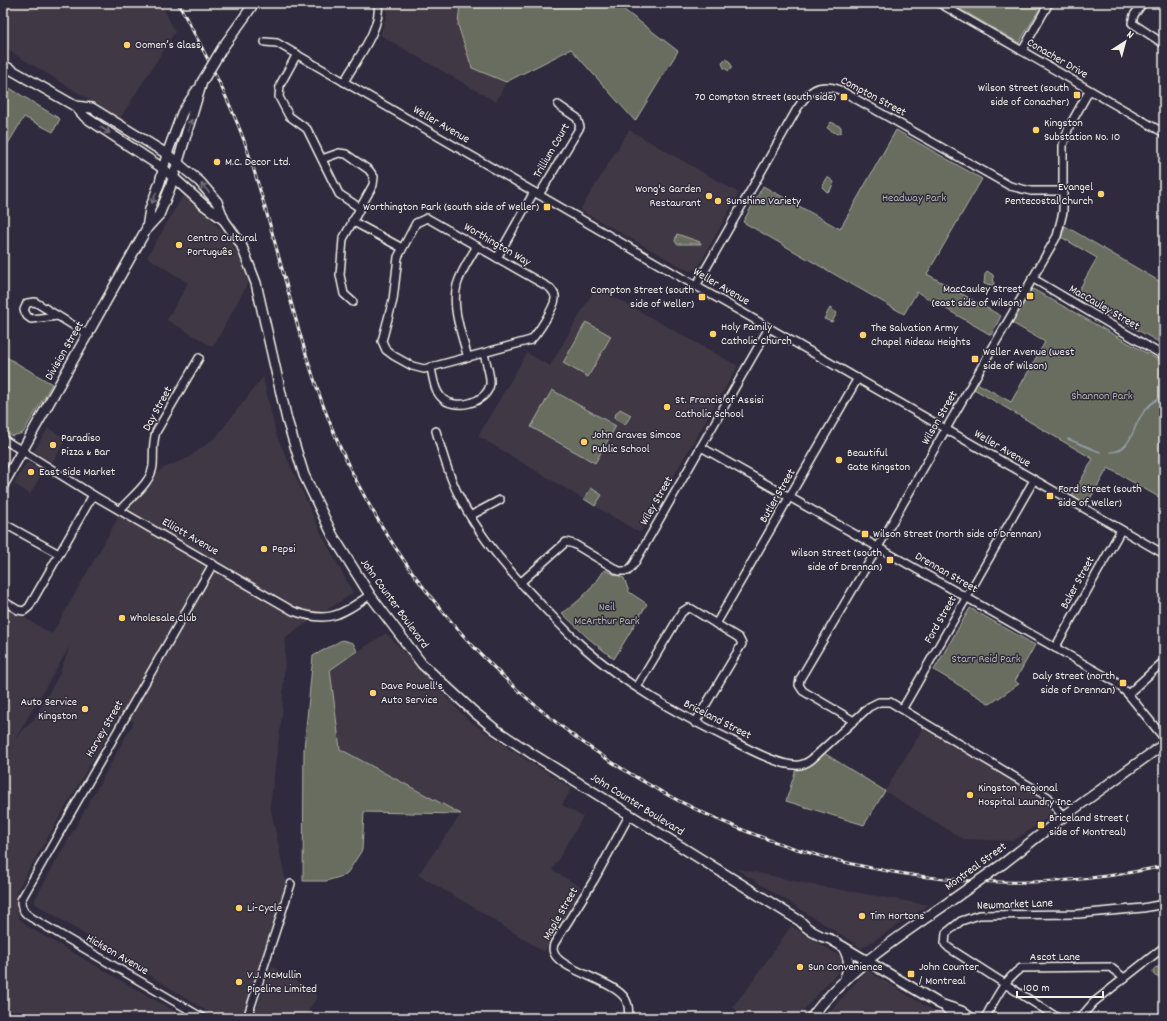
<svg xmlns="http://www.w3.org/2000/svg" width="1167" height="1021" font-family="Dekko,sans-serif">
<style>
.built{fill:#403845;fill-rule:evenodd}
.green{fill:#676d5f;stroke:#aeafa4}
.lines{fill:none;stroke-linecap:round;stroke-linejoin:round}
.stream{stroke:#939ea8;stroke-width:1.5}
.minor-casing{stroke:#f4f1e8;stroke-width:10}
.major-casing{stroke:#f4f1e8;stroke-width:12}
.minor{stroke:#2f2a3d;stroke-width:7}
.major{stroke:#2f2a3d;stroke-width:9}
.rail-casing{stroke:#f4f1e8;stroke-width:3}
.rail{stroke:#2f2a3d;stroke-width:1.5;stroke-dasharray:4.5;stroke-linecap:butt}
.major-bridge-casing{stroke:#f4f1e8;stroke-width:12;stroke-linecap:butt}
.major-bridge{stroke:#2f2a3d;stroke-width:9}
.oneway{stroke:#747079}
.poi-dot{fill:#ffd166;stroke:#2f2a3d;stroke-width:1.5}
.labels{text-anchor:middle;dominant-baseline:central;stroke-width:3;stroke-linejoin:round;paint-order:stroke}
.poi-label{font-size:12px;fill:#f4f1e8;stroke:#2f2a3d;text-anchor:start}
.street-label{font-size:12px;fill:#f4f1e8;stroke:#2f2a3d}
.park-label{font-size:12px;fill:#b5b6aa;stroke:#2f2a3d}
</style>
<rect width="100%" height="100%" fill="#2f2a3d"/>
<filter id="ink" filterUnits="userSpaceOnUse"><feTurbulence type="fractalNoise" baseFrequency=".025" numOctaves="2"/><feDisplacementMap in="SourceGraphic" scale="8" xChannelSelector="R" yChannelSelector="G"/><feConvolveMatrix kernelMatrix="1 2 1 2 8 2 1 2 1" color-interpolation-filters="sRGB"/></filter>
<g filter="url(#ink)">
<g class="built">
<path d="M3 3H161L175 32 119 120 82 95 3 47Z"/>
<path d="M387 3H460L458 25 472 68 506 82 496 102 380 35 387 15Z"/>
<path d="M629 130 739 193 697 269 689 271 580 210Z"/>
<path d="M189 196 198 204 231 242 250 279 213 347 167 320 188 283 147 257 182 197Z"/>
<path d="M596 287 738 366 640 533 478 436 527 353 550 366Z"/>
<path d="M263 377 276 434 322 535 353 593 286 637 282 715 270 805 286 882 242 1018H218L36 904 35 899 134 722 120 713 16 892 17 911 19 918 27 926 186 1018H12L10 1007 3 1003V761L13 744 3 754V605L52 634 118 518 161 469 188 458 216 437ZM70 646 59 675 34 719 15 739Z"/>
<path d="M48 428 66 439 52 463 34 451Z"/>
<path d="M27 462 43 472 30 494 14 484Z"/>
<path d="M386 633 467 719 514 752 572 788 562 805 583 817 552 870 581 887 544 952 475 908 418 875 461 814 340 749 330 670Z"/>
<path d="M924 727 1045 801 1052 810 1051 816 1013 841 963 839 885 791Z"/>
<path d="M735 868 808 884 929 905 862 948Z"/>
<path d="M791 926 848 961 796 1018H750L732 1007 748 988Z"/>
<path d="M272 966 318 996 303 1018H253Z"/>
<path d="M867 970 942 1016 940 1018H824Z"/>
</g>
<g class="green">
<path d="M460 3H615L678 51 635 121 571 49 506 82 472 68 458 25Z"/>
<path d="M950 3H1043L1019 43Z"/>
<path d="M726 59 730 62 732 67 729 71 724 68 722 63Z"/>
<path d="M3 84 60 119 53 132 24 117 3 152Z"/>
<path d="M831 122 841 127V132L837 134 827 128Z"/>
<path d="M896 130 982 179 927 274 1001 316 991 335 917 292 904 314 743 222 763 186 840 229Z"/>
<path d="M827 178H829L834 182 830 191 827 192 822 187Z"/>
<path d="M1065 226 1164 284V345L1076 295 1097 258 1061 237Z"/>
<path d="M677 234 700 242 701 244H677L675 241Z"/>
<path d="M987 271 993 275 994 284 992 285 984 284 985 274Z"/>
<path d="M1031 288 1164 363V500L1108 468 1087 504 1072 496 1093 459 974 389 977 383 1011 402 1045 342 1012 323Z"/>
<path d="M830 308 837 313 832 322 824 319Z"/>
<path d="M586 322 611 336 588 377 563 363Z"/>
<path d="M3 355 52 384 23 433 12 436 3 431Z"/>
<path d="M552 390 616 426 595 463 531 427Z"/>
<path d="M620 409 631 415 625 425 615 419 614 416Z"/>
<path d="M591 488 602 495 595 506 584 499Z"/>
<path d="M604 570 624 578 629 592 647 604 614 659 588 638 562 613C578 603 595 586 604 570Z"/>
<path d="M970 608 1035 645 1015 681 1019 684 990 704 934 670Z"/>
<path d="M342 640 353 643 357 651 330 670 340 749 461 814 364 812 362 850 346 875 326 881H303L304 749 313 656Z"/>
<path d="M824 753 885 791 864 825 786 801 796 769 809 766Z"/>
<circle cx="1158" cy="972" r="5"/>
</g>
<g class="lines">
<g class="stream">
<path d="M1068 439 1100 452"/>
<path d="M1111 452C1131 451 1132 429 1141 416 1146 407 1154 400 1164 396"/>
</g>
<defs>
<g id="minor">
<path d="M939 3 1164 133"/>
<path d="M1143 3 1134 15 1132 23 1164 44"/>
<path d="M265 42 277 43 696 286 1164 554"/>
<path d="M1022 51 1049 3"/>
<path d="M297 54 280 85 279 97 289 116 307 129 339 194 360 208"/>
<path d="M344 82C356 60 382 28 378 3"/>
<path d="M322 159 339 153 346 154 369 170 374 177 373 185 343 239 340 275 344 294 353 302"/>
<path d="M539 195 580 127 577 118 558 105"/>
<path d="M427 218 550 288C553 292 556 294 555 299 554 308 538 333 531 340L424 369 412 366 394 356 386 350 382 341 393 300 398 257 416 223Z"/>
<path d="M352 221 402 248"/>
<path d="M497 258 534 192"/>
<path d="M1032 278 1164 356"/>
<path d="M696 286 797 109C808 91 818 82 840 90L1010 186 1031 191H1063"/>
<path d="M58 316 31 319 27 316 24 310 27 303 35 302C53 313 71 324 89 335"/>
<path d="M468 358C462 335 451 308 457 285 461 271 470 258 477 246"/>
<path d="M431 368C433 377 434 390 441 397 453 411 487 404 490 384 491 375 486 363 484 354"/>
<path d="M436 431C442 452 448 474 458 494 477 533 504 566 535 598 550 614 565 630 581 645 625 685 678 714 731 740 746 748 779 765 795 765 802 766 807 763 812 759L869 707 879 702H890L1048 797 1063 817"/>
<path d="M3 439 93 495 293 611C329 624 340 615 370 595"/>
<path d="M701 447 1114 681 1128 694 1164 738"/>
<path d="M120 510C131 497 151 483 153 466 154 453 152 444 156 432L199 358"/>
<path d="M470 516 500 500"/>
<path d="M3 523 59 554"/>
<path d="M520 583 566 542 574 544 619 571H628L634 564 769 328"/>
<path d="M3 601 18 610 24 611 29 607 93 495"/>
<path d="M716 624 858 378"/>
<path d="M1055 648 1121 530"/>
<path d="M637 687 682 612 688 608 692 609 739 638 742 644 695 723"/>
<path d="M1128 694 1164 661"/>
<path d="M903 708 1034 480"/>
<path d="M854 721 803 691 799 685 800 679 878 547 1057 236 1063 212V145L1069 127 1089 91"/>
<path d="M203 1018 32 918C24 913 21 909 21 900L213 564"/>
<path d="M247 1018 291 884"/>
<path d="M628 1018C629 1012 629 1006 626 1000 617 981 561 971 554 953 553 951 553 947 554 944L594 880 630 814"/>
<path d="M985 1018C995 1000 1004 980 1021 968L1110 967 1124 978"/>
<path d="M1058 1018 949 948 945 944 946 933 961 921 979 915 1078 914 1143 908 1164 904"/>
<path d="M1080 1018 1094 1002 1164 947"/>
</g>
<g id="major">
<path d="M246 15 254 3"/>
<path d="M3 65 75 106 85 117 164 169 205 206 224 220"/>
<path d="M75 106 92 108 167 154 200 182 217 202 224 220 241 244 256 283 287 420 304 475 333 536 370 595 422 664 474 712 496 730 534 755 800 921C808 930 818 936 830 939L940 1004 961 1011 971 1018"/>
<path d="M147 228 150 209 160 182 167 154 182 113 197 90"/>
<path d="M3 485 147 228 159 215 170 188 202 82"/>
<path d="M1004 863 1063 817 1164 744"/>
<path d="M843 947C850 960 850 965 845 978"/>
<path d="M946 1008 957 1018"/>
<path d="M811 1018C847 969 899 937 949 902"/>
</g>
</defs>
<use href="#minor" class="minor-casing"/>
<use href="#major" class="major-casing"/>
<use href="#minor" class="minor"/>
<use href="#major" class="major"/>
<defs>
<path id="rail" d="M178 3C203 49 227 94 245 143 280 244 297 350 340 447 481 759 828 939 1164 866"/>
</defs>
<use href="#rail" class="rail-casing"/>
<use href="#rail" class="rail"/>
<defs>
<g id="major-bridge">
<path d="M202 82 223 47 246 15"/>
<path d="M949 902 1004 863"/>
</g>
</defs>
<use href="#major-bridge" class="major-bridge-casing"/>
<use href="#major-bridge" class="major-bridge"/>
</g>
<defs><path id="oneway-shaft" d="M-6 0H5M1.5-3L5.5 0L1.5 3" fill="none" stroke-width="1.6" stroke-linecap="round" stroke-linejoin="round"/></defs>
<g class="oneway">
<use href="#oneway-shaft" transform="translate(190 125) rotate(-72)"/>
<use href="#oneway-shaft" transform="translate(105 130) rotate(33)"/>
<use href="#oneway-shaft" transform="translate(205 188) rotate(-132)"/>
<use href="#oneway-shaft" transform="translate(154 198) rotate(112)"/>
</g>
</g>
<g class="poi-dot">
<circle cx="127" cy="45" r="4"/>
<rect x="1073" y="91" width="8" height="8" rx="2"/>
<rect x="840" y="93" width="8" height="8" rx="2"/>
<circle cx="1036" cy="130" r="4"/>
<circle cx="217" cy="162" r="4"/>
<circle cx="1101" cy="194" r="4"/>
<circle cx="709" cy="196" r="4"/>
<circle cx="718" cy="201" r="4"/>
<rect x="543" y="203" width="8" height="8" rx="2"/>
<circle cx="179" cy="245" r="4"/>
<rect x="1026" y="292" width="8" height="8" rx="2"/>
<rect x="698" y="293" width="8" height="8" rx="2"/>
<circle cx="713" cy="334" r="4"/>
<circle cx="863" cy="335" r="4"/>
<rect x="971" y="355" width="8" height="8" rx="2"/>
<circle cx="667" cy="407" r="4"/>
<circle cx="584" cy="442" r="4"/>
<circle cx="53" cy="445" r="4"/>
<circle cx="839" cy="460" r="4"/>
<circle cx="31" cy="472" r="4"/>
<rect x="1046" y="492" width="8" height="8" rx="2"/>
<rect x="861" y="530" width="8" height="8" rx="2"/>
<circle cx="264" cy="549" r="4"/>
<rect x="886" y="556" width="8" height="8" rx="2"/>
<circle cx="122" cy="618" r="4"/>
<rect x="1119" y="679" width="8" height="8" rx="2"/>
<circle cx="373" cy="693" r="4"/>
<circle cx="85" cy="709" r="4"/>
<circle cx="970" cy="795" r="4"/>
<rect x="1037" y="821" width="8" height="8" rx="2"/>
<circle cx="239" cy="908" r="4"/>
<circle cx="862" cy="916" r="4"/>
<circle cx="800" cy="967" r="4"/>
<rect x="907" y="970" width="8" height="8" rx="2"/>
<circle cx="239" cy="982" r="4"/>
</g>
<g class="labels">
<g class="poi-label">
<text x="135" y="45">Oomen’s Glass</text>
<text x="1069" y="88" text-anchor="end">Wilson Street (south<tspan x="1069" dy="14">side of Conacher)</tspan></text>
<text x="836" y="97" text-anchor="end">70 Compton Street (south side)</text>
<text x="1044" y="123">Kingston<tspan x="1044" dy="14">Substation No. 10</tspan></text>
<text x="225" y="162">M.C. Decor Ltd.</text>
<text x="1093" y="187" text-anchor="end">Evangel<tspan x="1093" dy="14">Pentecostal Church</tspan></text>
<text x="701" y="189" text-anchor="end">Wong's Garden<tspan x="701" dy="14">Restaurant</tspan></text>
<text x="726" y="201">Sunshine Variety</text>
<text x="539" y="207" text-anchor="end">Worthington Park (south side of Weller)</text>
<text x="187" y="238">Centro Cultural<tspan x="187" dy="14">Português</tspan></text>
<text x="1022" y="289" text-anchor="end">MacCauley Street<tspan x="1022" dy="14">(east side of Wilson)</tspan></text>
<text x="694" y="290" text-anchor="end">Compton Street (south<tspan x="694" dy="14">side of Weller)</tspan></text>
<text x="721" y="327">Holy Family<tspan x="721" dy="14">Catholic Church</tspan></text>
<text x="871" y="328">The Salvation Army<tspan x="871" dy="14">Chapel Rideau Heights</tspan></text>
<text x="983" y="352">Weller Avenue (west<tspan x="983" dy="14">side of Wilson)</tspan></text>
<text x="675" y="400">St. Francis of Assisi<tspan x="675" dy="14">Catholic School</tspan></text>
<text x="592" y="435">John Graves Simcoe<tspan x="592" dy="14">Public School</tspan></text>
<text x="61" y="438">Paradiso<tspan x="61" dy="14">Pizza &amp; Bar</tspan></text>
<text x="847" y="453">Beautiful<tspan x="847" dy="14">Gate Kingston</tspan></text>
<text x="39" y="472">East Side Market</text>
<text x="1058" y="489">Ford Street (south<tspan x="1058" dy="14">side of Weller)</tspan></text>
<text x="873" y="534">Wilson Street (north side of Drennan)</text>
<text x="272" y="549">Pepsi</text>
<text x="882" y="553" text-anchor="end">Wilson Street (south<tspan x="882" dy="14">side of Drennan)</tspan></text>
<text x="130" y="618">Wholesale Club</text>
<text x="1115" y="676" text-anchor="end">Daly Street (north<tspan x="1115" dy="14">side of Drennan)</tspan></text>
<text x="381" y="686">Dave Powell's<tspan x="381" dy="14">Auto Service</tspan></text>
<text x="77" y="702" text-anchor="end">Auto Service<tspan x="77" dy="14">Kingston</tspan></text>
<text x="978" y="788">Kingston Regional<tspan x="978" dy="14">Hospital Laundry Inc.</tspan></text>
<text x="1049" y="818">Briceland Street (<tspan x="1049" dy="14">side of Montreal)</tspan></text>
<text x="247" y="908">Li-Cycle</text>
<text x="870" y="916">Tim Hortons</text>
<text x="808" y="967">Sun Convenience</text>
<text x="919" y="967">John Counter<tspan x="919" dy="14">/ Montreal</tspan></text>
<text x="247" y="975">V.J. McMullin<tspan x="247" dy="14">Pipeline Limited</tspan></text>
</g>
<g class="street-label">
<text transform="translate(1057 59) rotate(30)">Conacher Drive</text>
<text transform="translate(873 97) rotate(28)">Compton Street</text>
<text transform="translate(441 125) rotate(30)">Weller Avenue</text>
<text transform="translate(552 151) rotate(-60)">Trillium Court</text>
<text transform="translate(497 245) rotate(30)">Worthington Way</text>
<text transform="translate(721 287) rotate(30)">Weller Avenue</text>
<text transform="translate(1104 308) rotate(30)">MacCauley Street</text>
<text transform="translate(65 351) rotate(-60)">Division Street</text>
<text transform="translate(158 409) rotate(-61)">Day Street</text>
<text transform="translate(940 418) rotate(-60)">Wilson Street</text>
<text transform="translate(1002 449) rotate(30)">Weller Avenue</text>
<text transform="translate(778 496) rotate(-60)">Butler Street</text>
<text transform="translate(657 501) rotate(-60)">Wiley Street</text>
<text transform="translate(190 537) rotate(30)">Elliott Avenue</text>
<text transform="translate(946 573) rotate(30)">Drennan Street</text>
<text transform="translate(1078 583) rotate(-61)">Baker Street</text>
<text transform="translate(394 604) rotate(54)">John Counter Boulevard</text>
<text transform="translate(941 620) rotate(-60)">Ford Street</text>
<text transform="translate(717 720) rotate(27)">Briceland Street</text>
<text transform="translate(105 729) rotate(-60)">Harvey Street</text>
<text transform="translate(637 805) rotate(32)">John Counter Boulevard</text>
<text transform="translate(976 867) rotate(-36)">Montreal Street</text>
<text transform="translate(1015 905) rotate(-2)">Newmarket Lane</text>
<text transform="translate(561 914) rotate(-60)">Maple Street</text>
<text transform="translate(117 955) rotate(30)">Hickson Avenue</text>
<text x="1055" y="957">Ascot Lane</text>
</g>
<g class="park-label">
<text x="914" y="198">Headway Park</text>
<text x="1102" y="396">Shannon Park</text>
<text x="607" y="607">Neil<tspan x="607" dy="14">McArthur Park</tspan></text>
<text x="986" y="659">Starr Reid Park</text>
</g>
</g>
<rect width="1167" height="1021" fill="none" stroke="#2f2a3d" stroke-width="16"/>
<rect x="8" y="8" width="1151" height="1005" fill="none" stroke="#f4f1e8" stroke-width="1.5" filter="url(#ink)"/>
<g transform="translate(1125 42) rotate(36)" stroke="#2f2a3d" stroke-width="3" paint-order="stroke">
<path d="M0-3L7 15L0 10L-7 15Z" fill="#f4f1e8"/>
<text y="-6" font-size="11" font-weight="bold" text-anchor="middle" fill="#f4f1e8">N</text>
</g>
<path d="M1017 991v6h86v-6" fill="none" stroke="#f4f1e8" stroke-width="2"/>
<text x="1023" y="991" font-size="12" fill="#f4f1e8" stroke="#2f2a3d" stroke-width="3" paint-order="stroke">100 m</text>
</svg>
